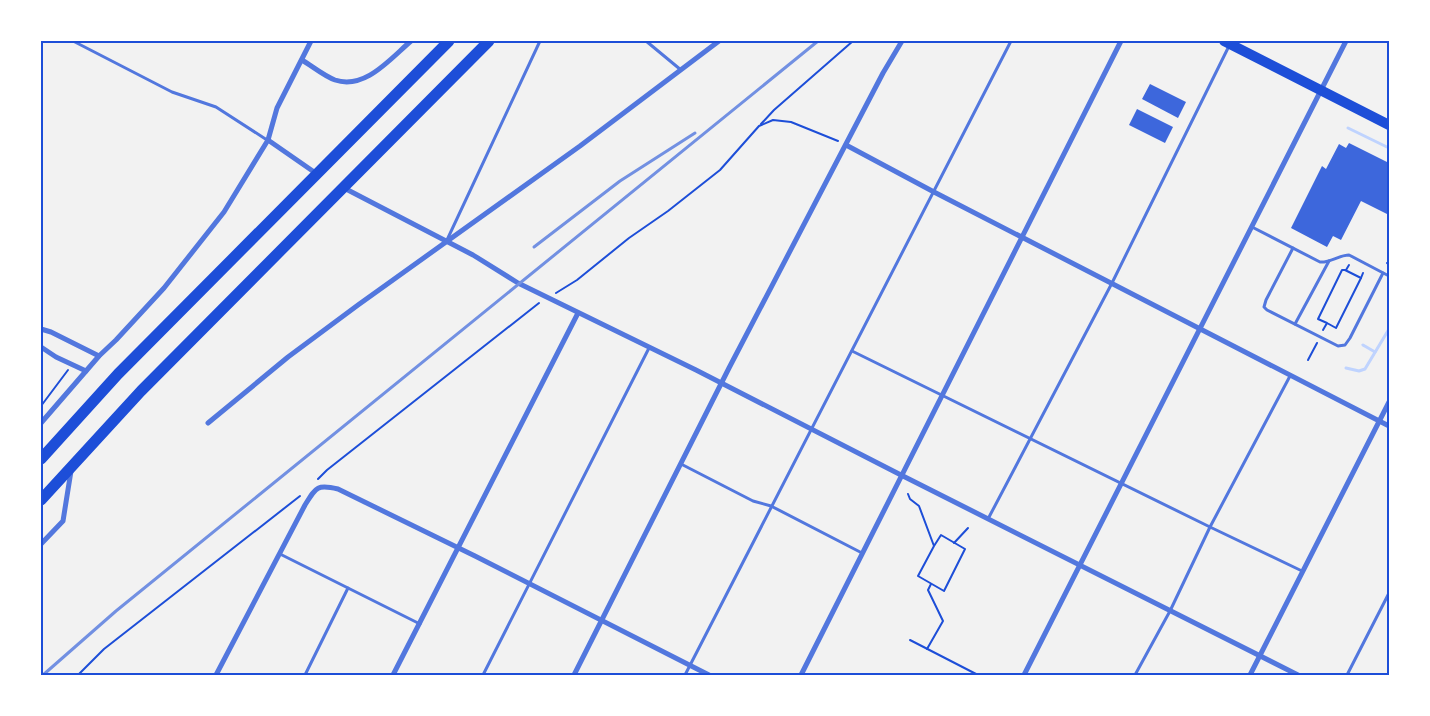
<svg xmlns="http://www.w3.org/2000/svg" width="1430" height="716" font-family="'Public Sans',sans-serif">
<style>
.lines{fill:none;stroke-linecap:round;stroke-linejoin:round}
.stream{stroke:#bfd3fe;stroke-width:3}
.building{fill:#3d67dc}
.path{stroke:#1d4ed8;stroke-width:2}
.service{stroke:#5277de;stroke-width:3}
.minor{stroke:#5277de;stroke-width:5}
.secondary{stroke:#1d4ed8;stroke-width:10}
.trunk{stroke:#1d4ed8;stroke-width:11}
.rail{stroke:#7290e2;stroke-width:3}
.neatline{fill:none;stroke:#1d4ed8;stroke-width:2}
</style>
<rect width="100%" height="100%" fill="#f2f2f2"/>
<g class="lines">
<g class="stream">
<path d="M1348 128 1389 148"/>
<path d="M1363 345 1375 352"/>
<path d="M1346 368 1359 371 1365 369 1389 329"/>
</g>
</g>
<g class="building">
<path d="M1150 84 1186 102 1178 118 1142 99Z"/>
<path d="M1137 109 1173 127 1165 143 1129 125Z"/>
<path d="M1349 143 1389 163V215L1361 201 1341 240 1333 236 1327 247 1291 228 1322 166 1326 169 1339 144 1346 148Z"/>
</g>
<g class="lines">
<g class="path">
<path d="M761 124 774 110 853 41"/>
<path d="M1387 263 1389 264"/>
<path d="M1346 270 1349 265"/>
<path d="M1361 278 1363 273"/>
<path d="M556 293 577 280 629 238 668 211 720 170 759 126 773 120 791 122 838 141"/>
<path d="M1323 330 1327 323 1336 328 1361 278 1345 270H1342L1318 319 1327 323"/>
<path d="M1308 360 1317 343"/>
<path d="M41 406 68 370"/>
<path d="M318 479 327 470 539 303"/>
<path d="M908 494 910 499 919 506 934 546 918 576 944 591 965 549 941 535 934 546"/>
<path d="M954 543 968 528"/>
<path d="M910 640 978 675"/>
<path d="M927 649 943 621 928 590 931 584"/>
<path d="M78 675 104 649 300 496"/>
</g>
<g class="service">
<path d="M73 41 172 92 216 107 267 140"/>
<path d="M646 41 681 70"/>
<path d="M1252 227 1320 262C1330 263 1339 255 1349 255L1389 276"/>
<path d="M447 240 540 41"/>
<path d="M1293 248 1266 300 1264 307 1267 310 1338 346 1345 345 1350 338 1383 273"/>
<path d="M1295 324 1329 261"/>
<path d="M852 351 1210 527 1290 376"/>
<path d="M681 464 753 501 771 506 862 553"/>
<path d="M988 519 1112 283 1229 46"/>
<path d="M280 554 420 624"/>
<path d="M305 675 348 588"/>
<path d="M483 675 649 348"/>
<path d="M685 675 1011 41"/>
<path d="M1135 675 1170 611 1210 527 1302 571"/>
<path d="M1347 675 1389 593"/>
</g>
<g class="minor">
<path d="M302 60C312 66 324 76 335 80 365 90 390 59 411 41"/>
<path d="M268 140 317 174"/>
<path d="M846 145 934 192 1389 426"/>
<path d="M344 188 473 255 518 283 696 370 901 475 1298 675"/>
<path d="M41 329 51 332 99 356"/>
<path d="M41 347 56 357 86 371"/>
<path d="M41 423 99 356 116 340 164 288 224 212 268 140 277 108 311 41"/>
<path d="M208 423 288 357 358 305 580 146 719 41"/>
<path d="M41 544 63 521 71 471"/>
<path d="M216 675 305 505C316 487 317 484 338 489L475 556 709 675"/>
<path d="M393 675 578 313"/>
<path d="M574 675 729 368 883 73 902 41"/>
<path d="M801 675 1121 41"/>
<path d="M1024 675 1346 41"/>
<path d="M1250 675 1389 402"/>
</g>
<path class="secondary" d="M1224 41 1389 125"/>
<g class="trunk">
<path d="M41 459 118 374 449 41"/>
<path d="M41 500 141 391 489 41"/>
</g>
<g class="rail">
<path d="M534 247 620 181 695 133"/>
<path d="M43 675 116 611 818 41"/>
</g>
</g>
<rect width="1430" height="716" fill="none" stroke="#ffffff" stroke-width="85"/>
<rect x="42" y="42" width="1346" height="632" class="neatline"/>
</svg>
